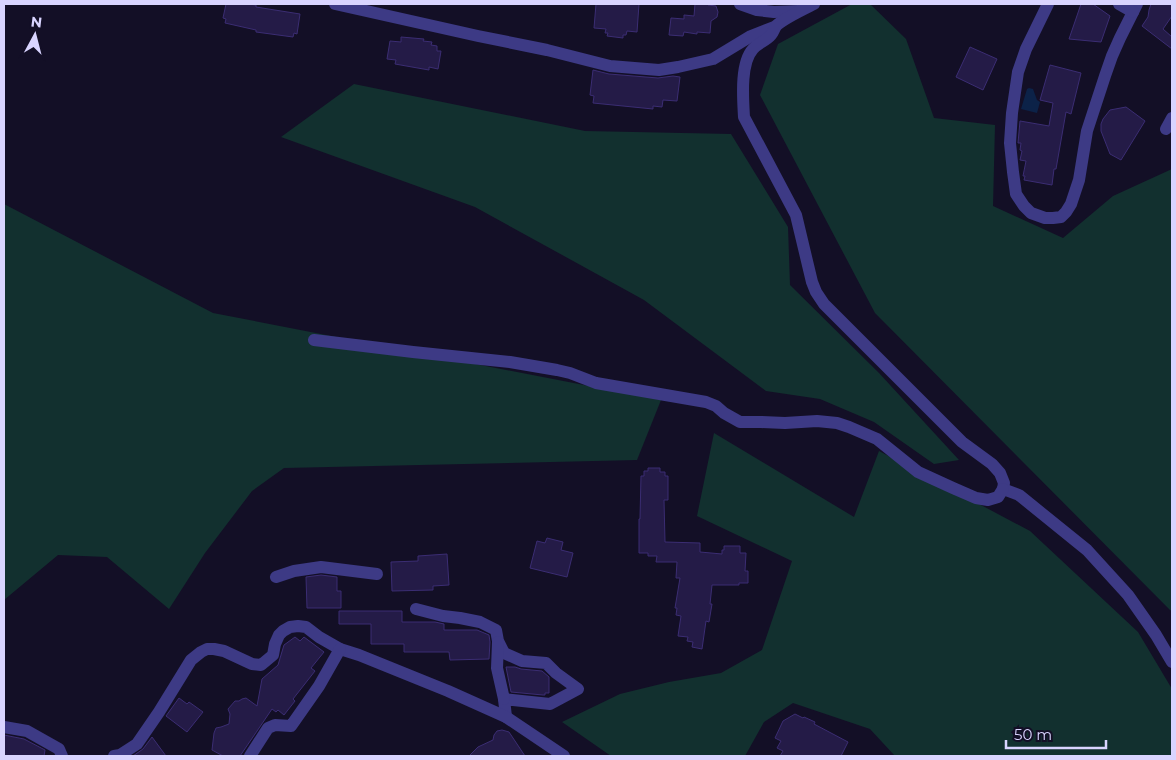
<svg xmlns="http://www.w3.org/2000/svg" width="1176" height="760" font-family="Montserrat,sans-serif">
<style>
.green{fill:#12302f}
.water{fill:#0c2248}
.building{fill:#241b47;stroke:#3b2d73}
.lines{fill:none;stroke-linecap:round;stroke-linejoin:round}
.minor{stroke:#3d3a85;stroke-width:12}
</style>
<rect width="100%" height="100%" fill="#130f26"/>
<g class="green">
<path d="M852 4H870L906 39 934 118 995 125 993 206 1063 238 1113 196 1172 169V611L1170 610 875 313 760 95 778 44Z"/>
<path d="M354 84 585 131 731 134 788 227 790 285 879 373 959 460 934 464 874 422 820 399 766 391 644 300 475 207 281 137Z"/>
<path d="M4 204 213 313 661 400 637 460 284 468 252 491 205 553 169 609 107 557 58 555 4 600Z"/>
<path d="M714 433 854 517 879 451 1030 531 1138 632 1172 689V756H895L870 729 793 703 764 722 745 756H611L562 722 620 694 669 682 721 673 762 650 792 561 697 516Z"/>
</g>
<path class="water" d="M1029 88 1033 89 1037 100 1040 102 1037 113 1021 109 1027 89Z"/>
<g class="building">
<path d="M226 4H249L256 5V7L300 14 297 34 294 33 293 37 256 32V30L225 23 226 19 223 18Z"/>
<path d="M596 4H639L637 32 627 31 626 35H623V38L607 36 608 33H605L606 29 594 28Z"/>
<path d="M695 4H708V5L716 6 718 12 717 17 711 21 710 33 697 32V34L684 32 683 36 669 35 671 18 684 19V15L694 16Z"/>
<path d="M1081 4H1093L1110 16 1101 42 1069 39Z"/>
<path d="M1151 4H1172V16L1163 29 1172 37V49L1142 26 1148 17 1149 10Z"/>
<path d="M401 37 424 39 423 41 432 42 431 45 437 46V51H441L438 69 429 67V70L395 64 396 60 387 59 390 41 401 42Z"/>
<path d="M970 47 997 59 983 90 956 77Z"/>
<path d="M1050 65 1081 73 1071 114 1066 112 1056 169H1054L1052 185 1024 180 1025 176H1023L1026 161 1020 160 1022 151 1020 150 1021 143H1018L1020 121 1049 126 1053 103 1040 100Z"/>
<path d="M593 70 609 74 658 78 673 76 680 77 677 101 663 100 662 107 653 106V109L593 103 594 96 590 95Z"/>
<path d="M1126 107 1145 121 1121 160 1110 154 1101 131V124L1103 119 1110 110Z"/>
<path d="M648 468H660V472H665V476H668V500H664L665 542 700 543V552L722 554V550H724V546H740V553H746L745 571H748V583H739V585H712L710 604H712L709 622 706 621 702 649 692 647 693 642 687 641 688 637 678 636 681 616 676 615 677 608H675L680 578H676L677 562H656L657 556H648V553H639V519H640L641 476H644V471H648Z"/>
<path d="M547 538 563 542 561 550 573 553 567 577 530 568 537 541 545 543Z"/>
<path d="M447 554 449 585 433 586V590L392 591 391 562 418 561V556Z"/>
<path d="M321 575 337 577V591H341V608H307L306 577Z"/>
<path d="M339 611H402V622H435L444 624V630H477L489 635 490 642 489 659 450 660 449 652H404V644H371V624H339Z"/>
<path d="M295 637 300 641 304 637 324 652 311 668 315 671 293 699 295 701 284 715 278 710 276 712 272 709 240 756H223L212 750 214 733 216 728 221 727 229 724 230 714 228 709 235 701H239L242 699 246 698 257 706 262 679 278 665 284 645Z"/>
<path d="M506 667H515L521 669 542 671 549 677V693H545V695H543L511 692Z"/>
<path d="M179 698 187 704 189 702 203 712 187 732 166 716Z"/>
<path d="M795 714 803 718 804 717 815 722 814 724 848 742 841 756H780L783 751 777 748 781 741 775 738 783 721Z"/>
<path d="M502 730 509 732 525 756H469L478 747 493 740 494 735 497 731Z"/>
<path d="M4 735 24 739 45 750 44 756H4Z"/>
<path d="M152 737 166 756H133L143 749Z"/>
</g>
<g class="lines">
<g class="minor">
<path d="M335 4 478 36 547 50 610 66 659 70 678 67 713 59 751 36 774 27"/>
<path d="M740 4 757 10 774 12 798 11"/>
<path d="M814 4C804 9 785 18 777 25 774 28 774 32 771 35 766 41 758 43 753 49 740 63 743 99 744 117L796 215 812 282 816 292 824 304 962 442 992 464 1000 473 1004 483 1003 489 1019 495 1087 550 1128 595 1156 635 1172 662"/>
<path d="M1048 4 1026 49 1018 72 1012 113 1010 143 1013 172 1016 194 1024 206 1031 213 1045 218H1053L1061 217 1066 212 1071 204 1079 180 1087 131 1105 76 1112 56 1120 38 1137 4"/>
<path d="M1119 4 1133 12"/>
<path d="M1166 129 1172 118"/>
<path d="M314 340 413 352 510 362 557 370 570 373 596 383 706 402 716 406 724 413 740 422H761L785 423 817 421 837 423 849 427 877 439 918 472 953 488 976 498 988 500 998 497 1003 489"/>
<path d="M276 577 294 571 321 567 377 574"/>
<path d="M416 609 443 616 460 618 480 622 496 630 498 641 504 653 522 661 546 663 556 673 578 689 550 704 504 699 506 717"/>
<path d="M498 642 497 668 504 699"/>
<path d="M4 727 27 731 59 749 62 756"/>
<path d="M114 756 120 755 137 744 159 712 191 660 201 652 207 649H214L224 651 252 664 261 665 273 655 275 644 279 635 283 631 290 627 298 626 306 627 319 637 340 649 359 655 448 691 506 717 564 756"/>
<path d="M250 756 268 728 275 725 291 726 319 686 340 649"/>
</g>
</g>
<rect width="1176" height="760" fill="none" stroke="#d9d4ff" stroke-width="10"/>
<g transform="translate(35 35) rotate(7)" stroke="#130f26" stroke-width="4" paint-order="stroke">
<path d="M0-4L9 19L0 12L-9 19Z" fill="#d9d4ff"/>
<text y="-8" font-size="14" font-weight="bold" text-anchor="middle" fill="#d9d4ff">N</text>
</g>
<path d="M1006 740v8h100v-8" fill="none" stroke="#d9d4ff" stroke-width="2.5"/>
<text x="1014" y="740" font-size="15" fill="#d9d4ff" stroke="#130f26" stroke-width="4" paint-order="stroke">50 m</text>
</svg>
